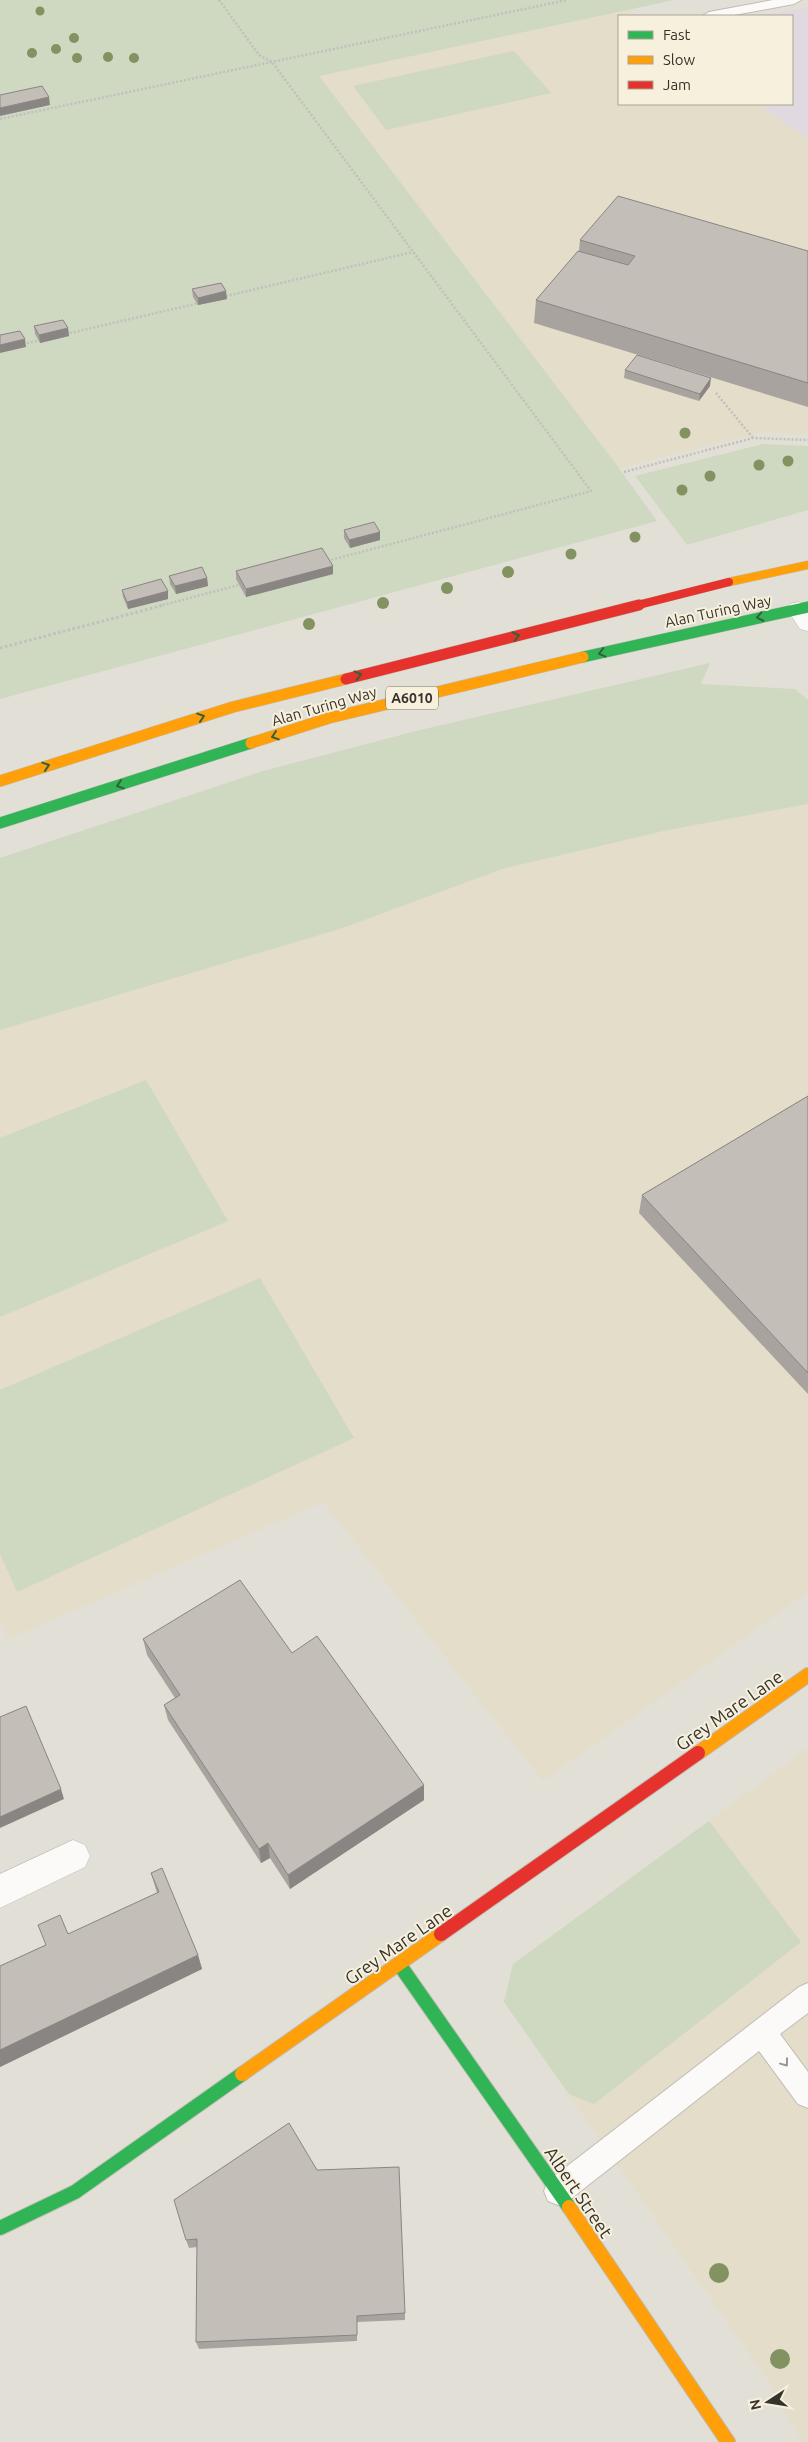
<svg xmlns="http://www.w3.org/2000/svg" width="808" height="2442" font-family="Ubuntu,sans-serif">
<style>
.built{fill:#e3ddca}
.medical{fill:#e0d9e0}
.green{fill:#cfd8c1}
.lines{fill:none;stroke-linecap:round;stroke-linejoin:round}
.lane-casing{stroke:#c0bdb6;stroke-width:2}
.street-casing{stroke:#c0bdb6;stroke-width:1}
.fast-far1-casing{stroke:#c0bdb6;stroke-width:12}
.fast-casing{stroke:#c0bdb6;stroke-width:16}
.slow-far2-casing{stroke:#c0bdb6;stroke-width:9}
.slow-far1-casing{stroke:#c0bdb6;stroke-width:12}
.slow-casing{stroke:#c0bdb6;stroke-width:16}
.jam-far2-casing{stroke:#c0bdb6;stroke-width:9}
.jam-far1-casing{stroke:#c0bdb6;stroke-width:12}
.jam-casing{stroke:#c0bdb6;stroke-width:16}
.path-far1{stroke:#c0c0bc;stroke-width:2.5;stroke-dasharray:2 2;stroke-linecap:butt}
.path{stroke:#c0c0bc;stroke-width:3;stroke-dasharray:2.5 2.5;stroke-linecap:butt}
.lane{fill:#fbfaf9;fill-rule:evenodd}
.street{fill:#fbfaf9;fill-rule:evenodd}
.fast-far1{stroke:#30b455;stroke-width:11}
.fast{stroke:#30b455;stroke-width:14}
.slow-far2{stroke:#ff9f0a;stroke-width:8}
.slow-far1{stroke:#ff9f0a;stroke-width:11}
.slow{stroke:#ff9f0a;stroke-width:14}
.jam-far2{stroke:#e5322d;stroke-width:8}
.jam-far1{stroke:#e5322d;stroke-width:11}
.jam{stroke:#e5322d;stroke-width:14}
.tree{fill:#829261}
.wall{fill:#a9a39f}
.shaded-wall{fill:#898582}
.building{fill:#c4beb9;stroke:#898582}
.oneway{stroke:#34603a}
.oneway2{stroke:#989692}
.labels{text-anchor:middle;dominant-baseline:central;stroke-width:4;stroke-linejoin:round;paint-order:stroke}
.shield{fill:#f6f0dd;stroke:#706c61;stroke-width:1}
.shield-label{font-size:14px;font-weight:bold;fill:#36332c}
.street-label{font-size:15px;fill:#36332c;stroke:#f6f0dd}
.near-street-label{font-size:18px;fill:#36332c;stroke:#f6f0dd}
</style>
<rect width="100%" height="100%" fill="#e2e0d6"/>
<g class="built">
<path d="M629 10 638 16H619V104H759L808 140V434L759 433 619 468 319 76Z"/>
<path d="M808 804V1592L543 1781 323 1502 8 1639 0 1622V1030L343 928 502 869 668 830Z"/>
<path d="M808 1748V2442H802L766 2378 504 2002 513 1964Z"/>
</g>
<path class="medical" d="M808 7V140L759 104H792V16H758Z"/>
<g class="green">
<path d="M0 0H674L319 76 619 468 657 521 0 699Z"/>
<path d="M514 51 551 93 386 130 353 86Z"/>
<path d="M763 444 808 446V510L687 545 635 476Z"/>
<path d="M710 663 701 684 795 689 808 700V804L668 830 502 869 343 928 0 1030V858L263 771 420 730Z"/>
<path d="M146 1080 228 1221 0 1317V1138Z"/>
<path d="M260 1278 354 1438 17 1592 0 1554V1390Z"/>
<path d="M709 1821 801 1942 594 2104 569 2094 504 2002 513 1964Z"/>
</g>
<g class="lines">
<defs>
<g id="lane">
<path d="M773 0H801L794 4 729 16H702L709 12Z"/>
<path d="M808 1983V2013L780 2034 808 2072V2108L798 2104 759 2051 568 2201 558 2205 548 2201 544 2191 548 2181 799 1987Z"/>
</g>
<g id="street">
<path d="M798 602 806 604 808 607V631L800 629 787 609 790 604Z"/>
<path d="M73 1840 85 1845 90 1856 85 1867 0 1908V1874Z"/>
</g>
<g id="fast-far1">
<path d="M583 657 808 607"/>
<path d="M0 823 251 743"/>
</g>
<g id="fast">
<path d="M399 1964 569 2207"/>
<path d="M0 2228 75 2192 242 2074"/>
</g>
<path id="slow-far2" d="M729 582 808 565"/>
<g id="slow-far1">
<path d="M251 743 329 718 583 657"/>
<path d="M0 781 233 707 346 679"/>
</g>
<g id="slow">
<path d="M698 1753 808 1675"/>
<path d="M242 2074 441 1934"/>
<path d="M569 2207 728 2442"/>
</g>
<path id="jam-far2" d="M634 606 729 582"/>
<path id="jam-far1" d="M346 679 639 605"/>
<path id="jam" d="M441 1934 698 1753"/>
</defs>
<use href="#lane" class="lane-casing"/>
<use href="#street" class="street-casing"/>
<use href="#fast-far1" class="fast-far1-casing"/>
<use href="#fast" class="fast-casing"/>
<use href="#slow-far2" class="slow-far2-casing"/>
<use href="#slow-far1" class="slow-far1-casing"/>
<use href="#slow" class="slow-casing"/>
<use href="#jam-far2" class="jam-far2-casing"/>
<use href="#jam-far1" class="jam-far1-casing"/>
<use href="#jam" class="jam-casing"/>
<g class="path-far1">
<path d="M219 0 259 55 272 62 591 491 327 561"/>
<path d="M0 119 567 0"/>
<path d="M222 297 413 252"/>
<path d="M66 334 199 303"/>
<path d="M23 344 41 340"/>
<path d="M716 393 753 438"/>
<path d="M624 472 753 438 808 440"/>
<path d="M159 606 243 584"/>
</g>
<path class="path" d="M0 648 164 605"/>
<use href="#lane" class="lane"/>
<use href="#street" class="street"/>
<use href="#fast-far1" class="fast-far1"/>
<use href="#fast" class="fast"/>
<use href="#slow-far2" class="slow-far2"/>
<use href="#slow-far1" class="slow-far1"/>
<use href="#slow" class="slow"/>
<use href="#jam-far2" class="jam-far2"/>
<use href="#jam-far1" class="jam-far1"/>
<use href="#jam" class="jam"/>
</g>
<g class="tree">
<circle cx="40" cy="11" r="4.5"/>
<circle cx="74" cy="38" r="5"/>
<circle cx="56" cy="49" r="5"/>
<circle cx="32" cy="53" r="5"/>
<circle cx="108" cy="57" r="5"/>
<circle cx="77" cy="58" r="5"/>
<circle cx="134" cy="58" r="5"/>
<circle cx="685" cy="433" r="5.5"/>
<circle cx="788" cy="461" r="5.5"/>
<circle cx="759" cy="465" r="5.5"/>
<circle cx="710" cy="476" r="5.5"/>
<circle cx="682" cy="490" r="5.5"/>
<circle cx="635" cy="537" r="5.5"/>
<circle cx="571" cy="554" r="5.5"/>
<circle cx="508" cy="572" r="6"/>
<circle cx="447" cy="588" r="6"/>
<circle cx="383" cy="603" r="6"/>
<circle cx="309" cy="624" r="6"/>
<circle cx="719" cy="2273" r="10"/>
<circle cx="780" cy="2359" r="10"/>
</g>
<g class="wall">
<path d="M580 240 808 251V407L534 323 536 300 579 251Z"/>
<path d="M192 289 227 299 198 305 193 297Z"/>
<path d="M34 326 68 328 69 336 40 343 35 334Z"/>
<path d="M625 370 710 386 699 401 624 378Z"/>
<path d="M344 530 380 540 350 548 344 538Z"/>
<path d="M333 566V574L246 597 236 579V571Z"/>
<path d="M169 576 207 578 208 586 176 594 170 584Z"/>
<path d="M122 590 168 599 128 609 123 597Z"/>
<path d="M808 1096V1394L639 1213 642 1195Z"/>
<path d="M143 1639 292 1653 424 1785V1800L290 1889 270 1858 261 1863 168 1720 164 1705 175 1698 147 1655Z"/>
<path d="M151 1873 198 1955 202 1969 0 2067V1966L157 1893Z"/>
<path d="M317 2170 405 2313V2320L357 2322V2341L199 2349 196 2342 197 2247 189 2248 186 2240Z"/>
</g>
<g class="shaded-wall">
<path d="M49 97 50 105 0 116V108Z"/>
<path d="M226 291 227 299 198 305V298Z"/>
<path d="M68 328 69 336 40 343 39 335Z"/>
<path d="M25 339 26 347 0 353V345Z"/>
<path d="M711 378 710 386 699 401 700 394Z"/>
<path d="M380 532V540L350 548 349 540Z"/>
<path d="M333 566V574L246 597V589Z"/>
<path d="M207 578 208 586 176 594 175 586Z"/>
<path d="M168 591V599L128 609 127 602Z"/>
<path d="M424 1785V1800L290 1889 288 1875Z"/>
<path d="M61 1789 64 1799 0 1828V1817Z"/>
<path d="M268 1843 270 1858 261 1863 259 1849Z"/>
<path d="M198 1955 202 1969 0 2067V2050Z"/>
</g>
<g class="building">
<path d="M42 86 49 97 0 108V95Z"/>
<path d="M618 196 808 251V383L536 300 578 251 628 265 635 256 580 240Z"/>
<path d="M221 283 226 291 198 298 192 289Z"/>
<path d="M63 320 68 328 39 335 34 326Z"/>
<path d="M20 331 25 339 0 345V335Z"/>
<path d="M637 355 711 378 700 394 625 370Z"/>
<path d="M374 522 380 532 349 540 344 530Z"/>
<path d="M322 548 333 566 246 589 236 571Z"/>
<path d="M202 567 207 578 175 586 169 576Z"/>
<path d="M161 579 168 591 127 602 122 590Z"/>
<path d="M808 1096V1373L642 1195Z"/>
<path d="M240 1580 292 1653 317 1636 424 1785 288 1875 268 1843 259 1849 164 1705 180 1695 143 1639Z"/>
<path d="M26 1706 61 1789 0 1817V1717Z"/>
<path d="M162 1868 198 1955 0 2050V1966L46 1945 38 1925 60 1915 68 1934 159 1892 151 1873Z"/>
<path d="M289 2123 317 2170 399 2167 405 2313 357 2316V2335L196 2342 197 2239 186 2240 174 2200Z"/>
</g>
<defs><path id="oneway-chevron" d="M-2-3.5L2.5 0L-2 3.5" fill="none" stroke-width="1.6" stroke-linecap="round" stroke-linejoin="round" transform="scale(1.25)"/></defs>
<g class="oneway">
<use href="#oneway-chevron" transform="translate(760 617) rotate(168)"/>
<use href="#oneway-chevron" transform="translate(516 636) rotate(-14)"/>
<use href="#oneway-chevron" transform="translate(602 653) rotate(166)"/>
<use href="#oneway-chevron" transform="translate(358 675) rotate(-14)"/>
<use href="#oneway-chevron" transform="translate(201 717) rotate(-18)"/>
<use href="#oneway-chevron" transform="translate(275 736) rotate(162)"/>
<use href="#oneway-chevron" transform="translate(46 766) rotate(-18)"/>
<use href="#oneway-chevron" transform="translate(120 785) rotate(162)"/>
</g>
<use class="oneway2" href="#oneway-chevron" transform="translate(785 2063) rotate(53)"/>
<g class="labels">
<rect class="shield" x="386" y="686.5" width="52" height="23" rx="4"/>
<g class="shield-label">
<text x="412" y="698">A6010</text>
</g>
<g class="street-label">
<text transform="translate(718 611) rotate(-12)">Alan Turing Way</text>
<text transform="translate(324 706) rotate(-16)">Alan Turing Way</text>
</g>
<g class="near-street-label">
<text transform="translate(729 1710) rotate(-35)">Grey Mare Lane</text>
<text transform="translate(398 1944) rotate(-35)">Grey Mare Lane</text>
<text transform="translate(579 2192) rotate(56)">Albert Street</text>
</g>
</g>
<rect x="618" y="15" width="175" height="90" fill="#f6f0dd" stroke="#a9a496"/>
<rect x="628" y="31" width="25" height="8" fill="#30b455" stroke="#a9a496"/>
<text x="663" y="40" font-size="15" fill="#36332c">Fast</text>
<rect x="628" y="56" width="25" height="8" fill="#ff9f0a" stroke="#a9a496"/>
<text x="663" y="65" font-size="15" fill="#36332c">Slow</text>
<rect x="628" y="81" width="25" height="8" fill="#e5322d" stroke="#a9a496"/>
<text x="663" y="90" font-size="15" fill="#36332c">Jam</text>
<g transform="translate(768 2402) rotate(258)" stroke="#f6f0dd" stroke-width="4" paint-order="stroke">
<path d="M0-4L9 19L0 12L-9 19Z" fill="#36332c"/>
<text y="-8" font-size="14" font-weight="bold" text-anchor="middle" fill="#36332c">N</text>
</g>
</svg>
